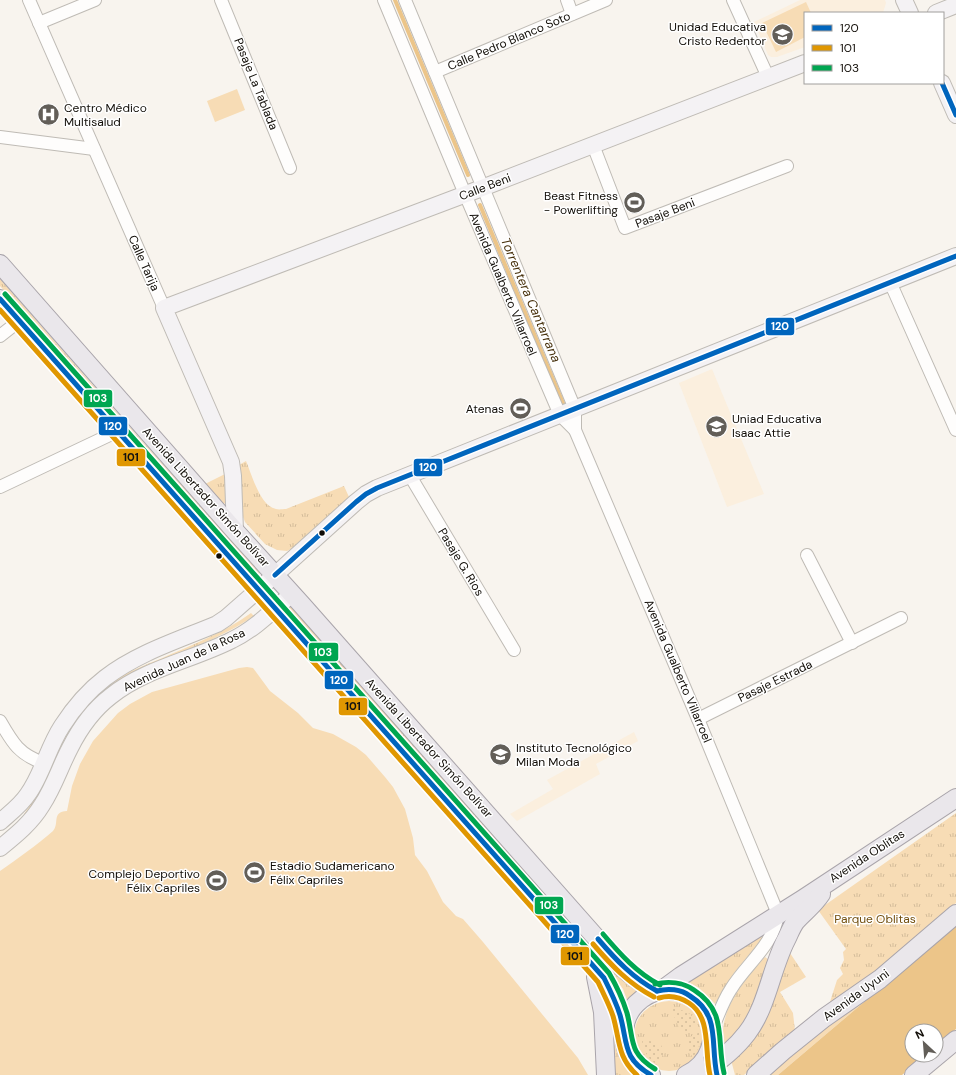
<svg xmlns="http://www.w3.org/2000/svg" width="956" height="1075" font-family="'DM Sans',sans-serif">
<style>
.built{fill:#fbefde}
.grass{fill:url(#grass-tufts)}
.garden{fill:url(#garden-dots)}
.pitch{fill:#f7dcb5}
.water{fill:#ecc589}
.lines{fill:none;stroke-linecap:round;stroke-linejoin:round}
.stream{stroke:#ecc589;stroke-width:4}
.minor-casing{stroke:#bfbbb5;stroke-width:14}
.secondary-casing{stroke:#bfbbb5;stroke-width:18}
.primary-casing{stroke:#a9a4aa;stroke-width:20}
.minor{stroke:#fefdfc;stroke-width:12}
.secondary{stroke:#f4f2f4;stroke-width:16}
.primary{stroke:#eae7eb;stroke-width:18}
.primary-bridge-casing{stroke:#a9a4aa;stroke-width:20;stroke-linecap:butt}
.primary-bridge{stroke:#eae7eb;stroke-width:18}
.bus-1-casing{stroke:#fff;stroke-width:8}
.bus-2-casing{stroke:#fff;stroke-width:8}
.bus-3-casing{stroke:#fff;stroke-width:8}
.bus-1{stroke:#0065bd;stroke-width:5}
.bus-2{stroke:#e09701;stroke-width:5}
.bus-3{stroke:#00a651;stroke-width:5}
.bus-dot{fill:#110d07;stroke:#fff;stroke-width:1.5}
.labels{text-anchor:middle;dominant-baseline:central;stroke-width:3;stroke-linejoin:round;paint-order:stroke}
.poi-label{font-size:12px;fill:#110d07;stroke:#fff;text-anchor:end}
.street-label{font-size:12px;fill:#110d07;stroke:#fff}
.park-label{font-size:12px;fill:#724f0e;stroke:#fff}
.water-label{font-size:13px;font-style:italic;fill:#48320e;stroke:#fff}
.line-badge{stroke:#fff;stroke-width:1.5}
.badge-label{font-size:11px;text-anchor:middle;font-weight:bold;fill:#fff}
.pale-badge-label{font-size:11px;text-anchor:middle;font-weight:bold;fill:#111}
</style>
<defs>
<pattern id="grass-tufts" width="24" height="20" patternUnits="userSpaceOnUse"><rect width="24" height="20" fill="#f7dcb5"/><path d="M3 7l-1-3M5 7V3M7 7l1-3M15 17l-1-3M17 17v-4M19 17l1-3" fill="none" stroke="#d3bc9a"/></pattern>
<pattern id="garden-dots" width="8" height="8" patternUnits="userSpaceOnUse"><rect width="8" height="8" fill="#f7dcb5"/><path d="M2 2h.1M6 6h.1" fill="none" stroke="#d3bc9a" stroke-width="1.8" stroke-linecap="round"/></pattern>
</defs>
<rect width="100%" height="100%" fill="#f8f4ee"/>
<g class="built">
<path d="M800 0H885L886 3 883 13H805V47L777 57H771L768 55 754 22Z"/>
<path d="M712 369 764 494 727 507 679 383Z"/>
<path d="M634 732 638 741 596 764 600 774 517 821 510 814 553 789 547 780Z"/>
</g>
<g class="grass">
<path d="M0 279 126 423 260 573 257 576 0 286Z"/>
<path d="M246 461C252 475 260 506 276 509 279 510 283 509 286 509L344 486 349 497 293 548 287 551 277 550 265 544 245 522 242 514V484L239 465Z"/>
<path d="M225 474 227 501 223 505 205 484Z"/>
<path d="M291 605 628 985 638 992 627 1000 623 989 610 971 287 608Z"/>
<path d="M251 613 254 616C212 644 162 658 117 682L26 816 24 814C37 797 44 777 54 758 69 729 89 699 116 680 129 671 145 665 160 659 192 645 223 633 251 613Z"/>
<path d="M956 813V903L868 977 829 1005 837 980 843 974 840 968 844 960 843 952 846 949 818 910Z"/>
<path d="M767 929 763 938 734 973 715 1004 699 988 686 981Z"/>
<path d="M788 950 806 977 780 992 793 1013 795 1031 744 1075H735L731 1060Z"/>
<path d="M765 957 769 960 754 1009 742 1029 724 1046C724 1041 723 1035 723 1030 725 1003 748 976 765 957Z"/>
<path d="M884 985 778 1075H766L802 1043Z"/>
<circle cx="669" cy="1036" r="35"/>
<path d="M610 1032C615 1047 620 1063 632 1075H609Z"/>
</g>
<g class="garden">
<path d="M671 1009C681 1008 690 1013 697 1021L685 1033 680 1030Z"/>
<path d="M700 1032C701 1042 699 1049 693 1057L686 1050 688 1044V1038Z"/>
<path d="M642 1038 661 1045 665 1053 655 1063C647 1058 642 1048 642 1038Z"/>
</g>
<g class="pitch">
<path d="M806 2 811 13H805V37L776 52 762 23Z"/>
<path d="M237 89 245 110 215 122 207 101Z"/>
<path d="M247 667 253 668 270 691 298 713 313 728 333 734 356 747 366 755 385 777 393 787 405 809 413 838 415 855 427 871 443 902 456 916 463 919 483 942 578 1058 588 1075H0V871C17 859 37 845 53 831 60 823 51 812 67 811L72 786 80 764 93 741 118 713 130 704 152 692 239 668Z"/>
</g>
<path class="water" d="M956 924V1029L936 1046V1031H912V1055H926L902 1075H778Z"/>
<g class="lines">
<g class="stream">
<path d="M395 0 468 175"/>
<path d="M480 205 563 403"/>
</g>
<defs>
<g id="minor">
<path d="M29 0 164 308"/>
<path d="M221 0 290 168"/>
<path d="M384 0 465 194 560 415 575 430"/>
<path d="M405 0 575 409V430L698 719 778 914C773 946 747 963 731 989 723 1001 718 1015 713 1028"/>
<path d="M567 0 572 14"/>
<path d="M733 0 768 77"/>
<path d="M39 23 95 0"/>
<path d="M435 72 606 0"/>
<path d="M0 137 94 149"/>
<path d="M593 145 625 228 787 166"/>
<path d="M890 282 956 430"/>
<path d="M0 336 19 321"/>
<path d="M409 474 514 650"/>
<path d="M0 487 118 431"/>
<path d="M807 555 852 643"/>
<path d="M698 719 901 618"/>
<path d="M0 721C12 742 19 755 44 763"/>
</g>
<g id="secondary">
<path d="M904 0 910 13"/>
<path d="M936 13 956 5"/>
<path d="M942 83 956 115"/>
<path d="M235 531 233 476 231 462 164 308 482 188 805 63"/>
<path d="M0 822C10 813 21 805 28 794 42 775 48 747 62 726 73 709 88 691 105 678 137 653 179 640 217 624L226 618 275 575 356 502 366 494 377 488 956 256"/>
<path d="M0 848C16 835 31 823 42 805 54 787 60 767 70 748 80 728 94 709 111 696 146 668 193 660 232 640 255 629 273 610 292 594"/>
</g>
<g id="primary">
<path d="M0 264 235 531 302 605 622 967C633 977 644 985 657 991"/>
<path d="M0 299 604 978 615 999 621 1017 624 1035"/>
<path d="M596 977 603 1012 606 1075"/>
<path d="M662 990 681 976 803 899 956 798"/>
<path d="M704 1072C720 1060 735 1049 747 1033 767 1007 771 969 786 940 789 934 792 926 796 921 805 911 813 906 821 894"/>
<path d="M651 1075C635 1067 624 1053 624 1034 624 1023 628 1012 636 1004 669 970 726 1004 710 1049 706 1060 697 1070 686 1075"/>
<path d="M756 1075 783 1051 824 1018 880 979 956 914"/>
<path d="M914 1075 956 1040"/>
</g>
</defs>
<use href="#minor" class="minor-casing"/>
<use href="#secondary" class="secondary-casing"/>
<use href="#primary" class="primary-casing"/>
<use href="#minor" class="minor"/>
<use href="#secondary" class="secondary"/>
<use href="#primary" class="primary"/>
<defs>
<path id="primary-bridge" d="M713 1055 716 1072"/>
</defs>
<use href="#primary-bridge" class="primary-bridge-casing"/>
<use href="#primary-bridge" class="primary-bridge"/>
<defs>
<g id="bus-1">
<path d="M942 83 956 115"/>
<path d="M0 299 604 978C610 990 616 1002 620 1015 628 1043 622 1058 651 1075"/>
<path d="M275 575 356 502 366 494 377 488 956 256"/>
<path d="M598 939C616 960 633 978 657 991"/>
<path d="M657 991C668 988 681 989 690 996 721 1015 710 1044 717 1075"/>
</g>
<g id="bus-2">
<path d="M0 310 598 982C603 993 609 1004 613 1016 620 1040 617 1057 637 1075"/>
<path d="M593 944C611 965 629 984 654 997"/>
<path d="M659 998C669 995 680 997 689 1003 712 1018 704 1051 710 1075"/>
</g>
<g id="bus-3">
<path d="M5 294 609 973C616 985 623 1000 627 1013 634 1039 628 1053 655 1069"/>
<path d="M603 934C620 954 637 973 660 985"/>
<path d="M655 984C668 981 683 982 694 990 728 1012 716 1040 724 1073"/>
</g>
</defs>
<use href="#bus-1" class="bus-1-casing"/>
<use href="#bus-2" class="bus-2-casing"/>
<use href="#bus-3" class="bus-3-casing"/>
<use href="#bus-1" class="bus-1"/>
<use href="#bus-2" class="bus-2"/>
<use href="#bus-3" class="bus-3"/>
</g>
<defs>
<symbol id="school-disc" viewBox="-11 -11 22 22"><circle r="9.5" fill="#625e58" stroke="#fff"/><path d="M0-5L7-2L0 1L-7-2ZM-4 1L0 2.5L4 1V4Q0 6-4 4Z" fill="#fff"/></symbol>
<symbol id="hospital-disc" viewBox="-11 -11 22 22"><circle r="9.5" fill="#625e58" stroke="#fff"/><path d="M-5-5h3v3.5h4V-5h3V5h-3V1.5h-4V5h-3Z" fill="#fff"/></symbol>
<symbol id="stadium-disc" viewBox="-11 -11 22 22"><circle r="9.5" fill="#625e58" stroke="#fff"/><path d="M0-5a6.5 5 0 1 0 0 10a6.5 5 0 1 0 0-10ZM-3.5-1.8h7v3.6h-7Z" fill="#fff"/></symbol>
<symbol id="university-disc" viewBox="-11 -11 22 22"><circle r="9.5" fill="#625e58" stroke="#fff"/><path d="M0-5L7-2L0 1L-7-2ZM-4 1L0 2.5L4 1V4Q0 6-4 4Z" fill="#fff"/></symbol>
</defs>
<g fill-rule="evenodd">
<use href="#school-disc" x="770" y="22" width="25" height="25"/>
<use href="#hospital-disc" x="36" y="102" width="25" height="25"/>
<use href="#stadium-disc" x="622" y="190" width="25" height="25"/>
<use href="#stadium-disc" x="508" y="396" width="25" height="25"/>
<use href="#school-disc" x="704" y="414" width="25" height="25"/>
<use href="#university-disc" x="488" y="742" width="25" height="25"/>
<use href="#stadium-disc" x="242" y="860" width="25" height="25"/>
<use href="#stadium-disc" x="204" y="868" width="25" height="25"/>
</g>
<g class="bus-dot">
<circle cx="322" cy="533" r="3.5"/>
<circle cx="219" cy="556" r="3.5"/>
</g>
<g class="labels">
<g class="poi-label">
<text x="766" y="27">Unidad Educativa<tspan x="766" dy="14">Cristo Redentor</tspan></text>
<text x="64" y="108" text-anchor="start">Centro Médico<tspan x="64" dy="14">Multisalud</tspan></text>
<text x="618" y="196">Beast Fitness<tspan x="618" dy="14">- Powerlifting</tspan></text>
<text x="504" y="409">Atenas</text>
<text x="732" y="419" text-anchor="start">Uniad Educativa<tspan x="732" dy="14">Isaac Attie</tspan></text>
<text x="516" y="748" text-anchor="start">Instituto Tecnológico<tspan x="516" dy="14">Milan Moda</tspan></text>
<text x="270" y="866" text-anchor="start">Estadio Sudamericano<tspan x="270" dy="14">Félix Capriles</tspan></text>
<text x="200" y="874">Complejo Deportivo<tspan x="200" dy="14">Félix Capriles</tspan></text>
</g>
<g class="street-label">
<text transform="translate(509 41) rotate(-23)">Calle Pedro Blanco Soto</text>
<text transform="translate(256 84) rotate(68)">Pasaje La Tablada</text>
<text transform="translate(485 187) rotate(-21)">Calle Beni</text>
<text transform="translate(665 213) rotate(-21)">Pasaje Beni</text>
<text transform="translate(144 263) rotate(66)">Calle Tarija</text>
<text transform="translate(503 284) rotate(67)">Avenida Gualberto Villarroel</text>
<text transform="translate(206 497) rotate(48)">Avenida Libertador Simón Bolívar</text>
<text transform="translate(461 562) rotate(59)">Pasaje G. Rios</text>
<text transform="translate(184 660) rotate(-25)">Avenida Juan de la Rosa</text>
<text transform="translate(678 671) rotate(67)">Avenida Gualberto Villarroel</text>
<text transform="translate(775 681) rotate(-26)">Pasaje Estrada</text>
<text transform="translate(429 748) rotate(48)">Avenida Libertador Simón Bolívar</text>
<text transform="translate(867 856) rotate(-33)">Avenida Oblitas</text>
<text transform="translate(856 995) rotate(-36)">Avenida Uyuni</text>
</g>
<g class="park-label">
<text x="875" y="919">Parque Oblitas</text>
</g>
<g class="water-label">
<text transform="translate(531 300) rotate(67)">Torrentera Cantarrana</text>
</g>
</g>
<g class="line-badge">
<rect x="765" y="317" width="30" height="19" rx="4" fill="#0065bd"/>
<rect x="83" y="389" width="30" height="19" rx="4" fill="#00a651"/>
<rect x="98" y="416" width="30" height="20" rx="4" fill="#0065bd"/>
<rect x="116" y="448" width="30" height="19" rx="4" fill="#e09701"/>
<rect x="413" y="458" width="30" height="19" rx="4" fill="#0065bd"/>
<rect x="308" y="642" width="31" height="20" rx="4" fill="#00a651"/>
<rect x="324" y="670" width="30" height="20" rx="4" fill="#0065bd"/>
<rect x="338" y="697" width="30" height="19" rx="4" fill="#e09701"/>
<rect x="534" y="896" width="30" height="19" rx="4" fill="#00a651"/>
<rect x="550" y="924" width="30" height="20" rx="4" fill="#0065bd"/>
<rect x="560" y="946" width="30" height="20" rx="4" fill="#e09701"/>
</g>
<g class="badge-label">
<text x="780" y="330">120</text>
<text x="98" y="402">103</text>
<text x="113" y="430">120</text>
<text x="428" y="471">120</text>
<text x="323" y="656">103</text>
<text x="339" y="684">120</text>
<text x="549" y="909">103</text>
<text x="565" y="938">120</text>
</g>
<g class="pale-badge-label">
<text x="131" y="461">101</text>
<text x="353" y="710">101</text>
<text x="575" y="960">101</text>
</g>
<rect x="804" y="12" width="140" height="72" fill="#ffffff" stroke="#a09e9c"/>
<rect x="812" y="25" width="20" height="6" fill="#0065bd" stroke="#a09e9c"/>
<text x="840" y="32" font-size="12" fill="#110d07">120</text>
<rect x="812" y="45" width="20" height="6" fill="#e09701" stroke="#a09e9c"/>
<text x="840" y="52" font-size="12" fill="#110d07">101</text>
<rect x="812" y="65" width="20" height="6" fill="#00a651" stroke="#a09e9c"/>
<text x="840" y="72" font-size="12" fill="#110d07">103</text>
<g transform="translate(924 1043) rotate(334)"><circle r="19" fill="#ffffff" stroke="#a09e9c"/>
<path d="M0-3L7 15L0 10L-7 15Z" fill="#625e58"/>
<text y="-6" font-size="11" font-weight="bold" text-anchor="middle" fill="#110d07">N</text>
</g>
</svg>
